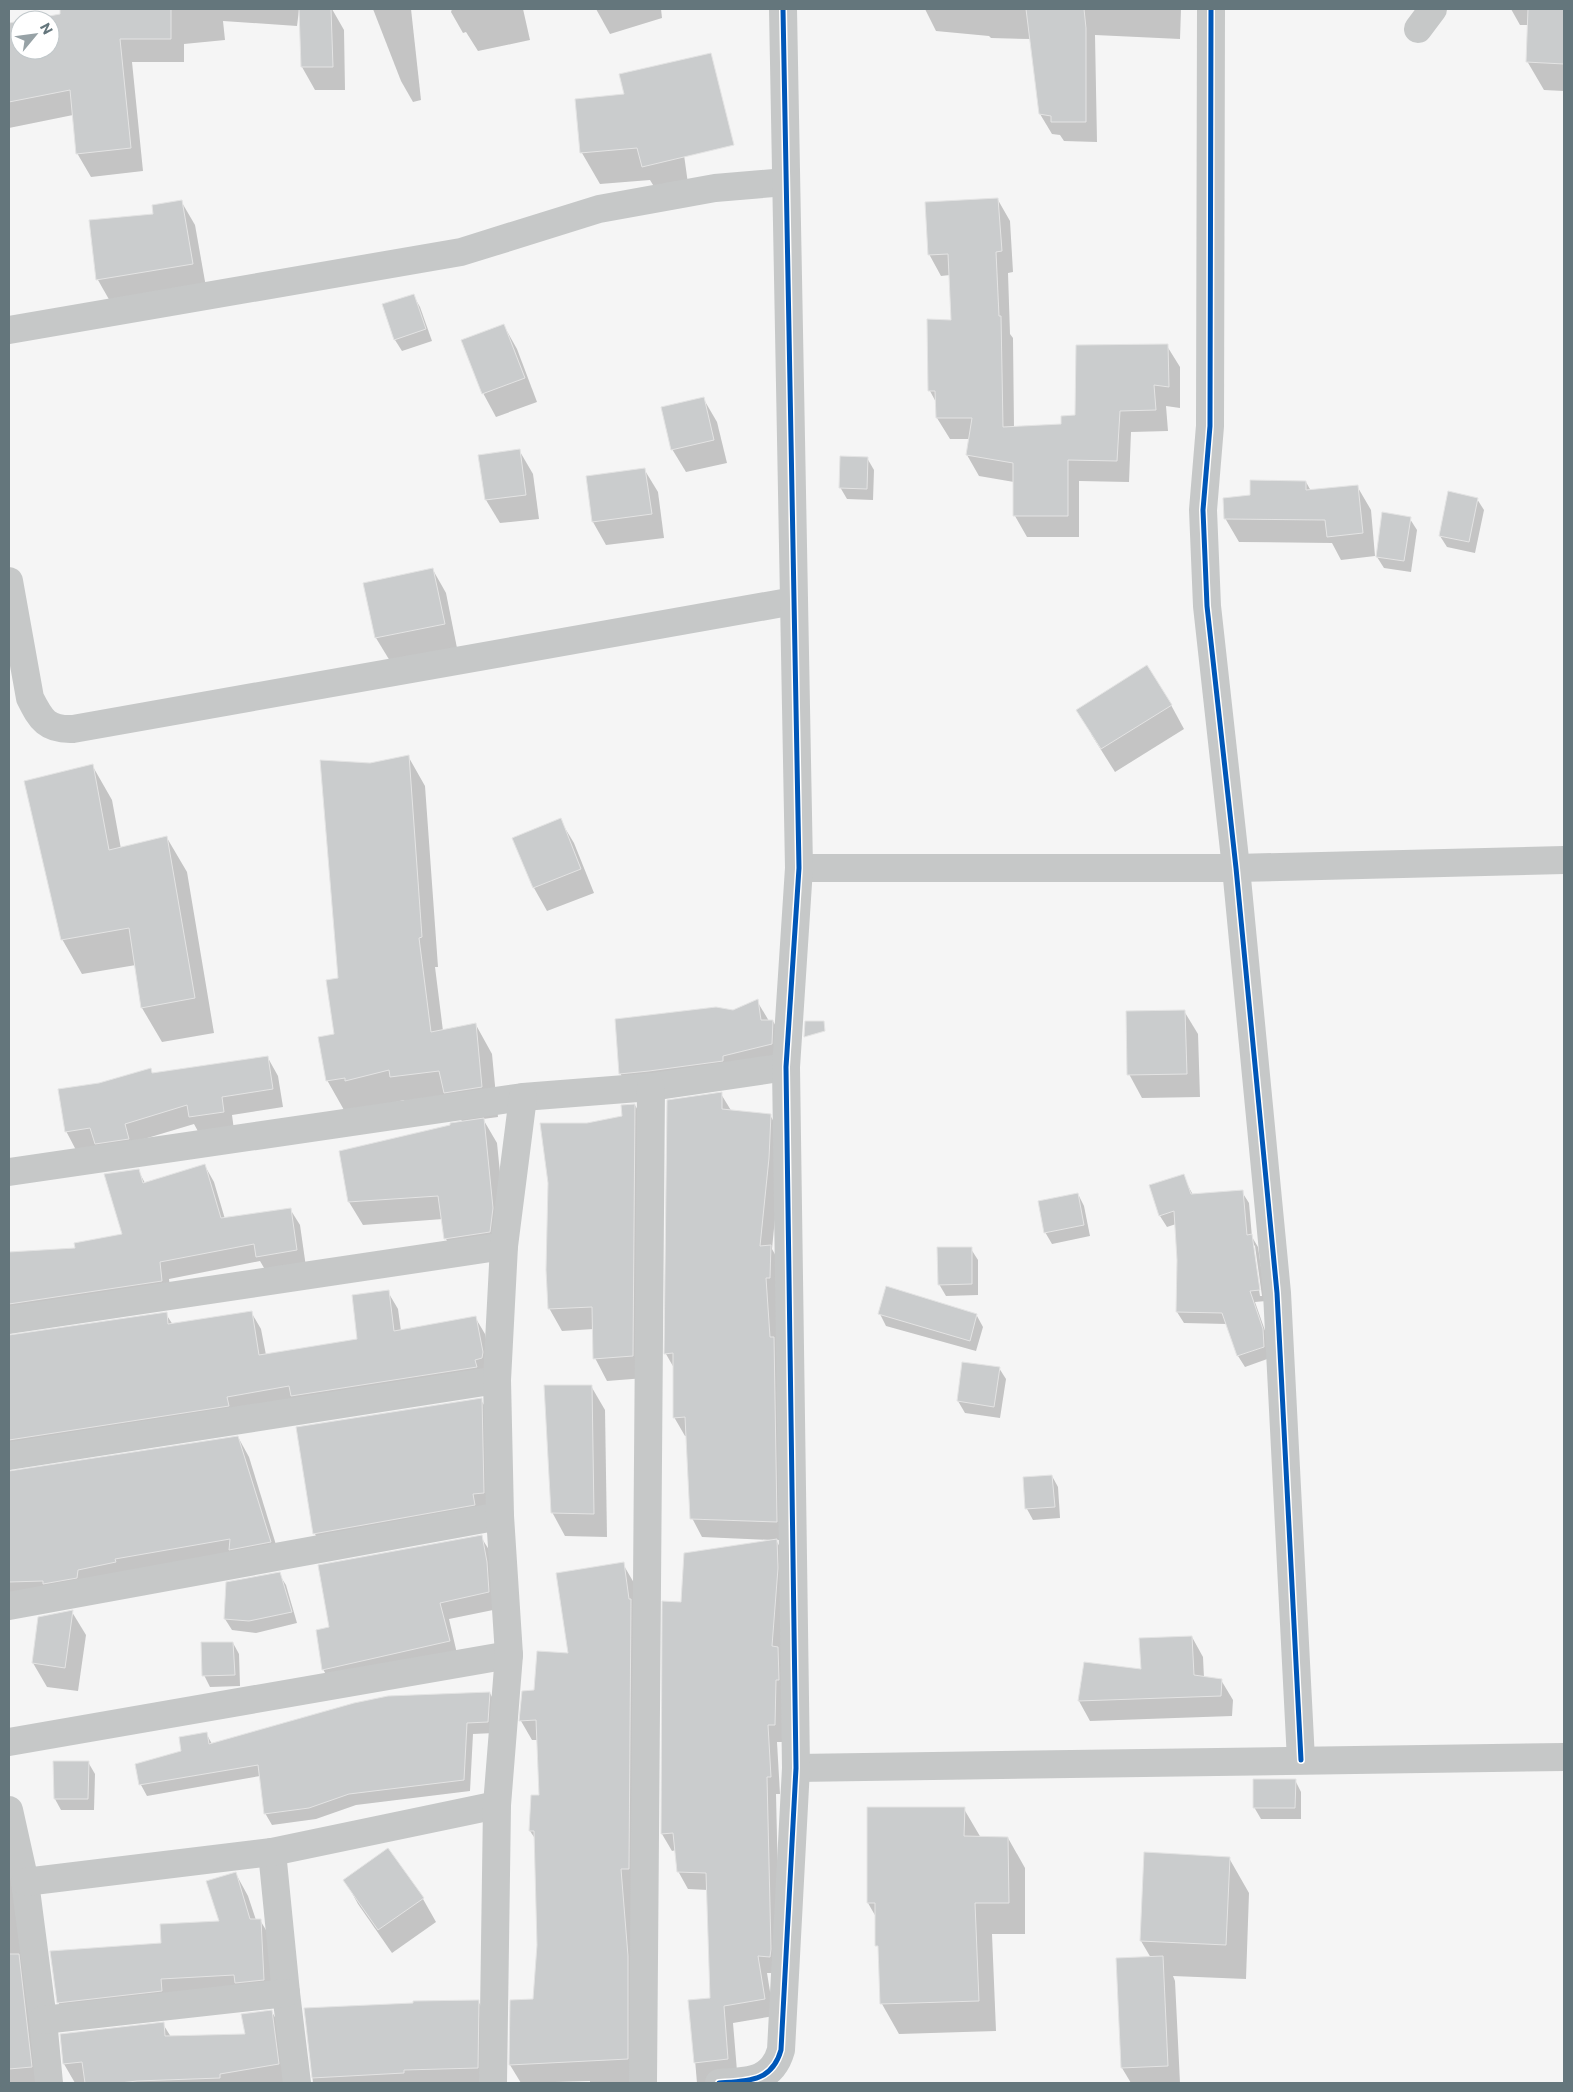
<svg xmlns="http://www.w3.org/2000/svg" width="1573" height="2092" font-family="Commissioner,sans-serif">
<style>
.shadow{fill:#0003;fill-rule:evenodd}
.building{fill:#cacccd;stroke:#e4e4e4}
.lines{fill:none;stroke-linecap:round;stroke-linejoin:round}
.street{stroke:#c6c8c8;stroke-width:28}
.cycleway-casing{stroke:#fff;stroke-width:8}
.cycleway{stroke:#0057b8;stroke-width:5}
</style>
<rect width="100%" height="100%" fill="#f5f5f5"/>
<g class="shadow">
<path d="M61 9H332L344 30 345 90H315L302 67 300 10H299L297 26 223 21 225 40 184 44V62H132L143 171 91 177 77 153 73 115 9 128V25L20 23V50H50V20H35L62 15Z"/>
<path d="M373 9H411L421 100 413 102 401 81Z"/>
<path d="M452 9H523L530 40 478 51 466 32 463 33 451 12Z"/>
<path d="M596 9H661L662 18 610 34Z"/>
<path d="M925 9H1181L1180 39 1095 35 1097 142 1064 141 1060 135 1052 134 1040 114 1031 39 991 38 989 36 936 31Z"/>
<path d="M1511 9H1564V91L1544 90 1527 61 1529 25H1520Z"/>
<path d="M676 97 689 191 661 198 650 180 600 184 582 153Z"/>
<path d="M998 200 1010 221 1013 272 1008 273 1010 334 1013 338 1014 428 1062 425 1076 416 1167 346 1180 367V408L1166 406 1168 431 1131 432 1129 482 1079 481V537H1027L1015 516 1014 482 979 476 967 455 970 439H950L937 418V404L930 391 928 321 952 322 950 275 941 276 929 254Z"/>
<path d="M181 201 195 225 206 287 111 303 98 280 155 215Z"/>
<path d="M413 295 420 307 432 341 402 351 395 340Z"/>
<path d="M504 326 517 349 537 402 496 417 483 393Z"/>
<path d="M703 398 717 422 727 463 686 472 672 449Z"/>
<path d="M519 450 533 474 539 519 500 523 486 500Z"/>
<path d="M867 458 874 470 873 500 847 499 840 487Z"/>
<path d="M644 469 658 492 664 538 606 545 593 522 587 477Z"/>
<path d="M1306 482 1311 491 1357 486 1371 510 1375 556 1341 560 1332 543 1239 542 1225 518 1251 497Z"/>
<path d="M1477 499 1484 510 1475 553 1447 547 1440 536Z"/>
<path d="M1410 519 1417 530 1411 572 1384 568 1377 557Z"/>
<path d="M433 570 446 593 457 648 390 661 376 638Z"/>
<path d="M1171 705 1184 729 1115 772 1091 734Z"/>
<path d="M408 756 425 786 438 967H435L443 1031 476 1025 492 1054 498 1117 483 1119 497 1143 506 1233 459 1262 446 1239 443 1219 363 1225 349 1202 463 1123 450 1101 408 1106 404 1100 364 1110H344L327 1080 336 1035 339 979 370 764Z"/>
<path d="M92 765 112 800 121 849 167 838 187 872 214 1033 162 1042 142 1008 136 965 82 974 62 939Z"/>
<path d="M560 820 574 843 594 893 547 911 534 888 514 838Z"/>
<path d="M757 1001 769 1021H773L786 1045 785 1067 634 1097 620 1073 733 1011Z"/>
<path d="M1184 1011 1198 1034 1200 1097 1142 1098 1129 1074Z"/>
<path d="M268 1058 278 1076 283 1107 232 1115 234 1130 200 1135 194 1124 134 1142 76 1150 66 1131 99 1085 150 1069 153 1075Z"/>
<path d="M721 1094 732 1112 770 1115 781 1134 779 1177 772 1249 781 1265 787 1540H776L786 1558 785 1742H777L780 1794H776L780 1967V1973H767L774 2016 733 2023 738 2083H697L690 2001 711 1999 708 1890 688 1889 678 1871 676 1850 672 1851 662 1834 682 1603 772 1540 702 1537 692 1518 687 1436H685L674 1417V1368L666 1354Z"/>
<path d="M635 1105 647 1127 645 1378 607 1381 595 1358 594 1329 562 1331 549 1308 587 1125 624 1117Z"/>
<path d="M205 1166 214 1182 225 1219 290 1209 300 1225 306 1267 267 1273 260 1261 169 1279 171 1298 9 1326V1253L76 1249 124 1235 138 1170 145 1183Z"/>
<path d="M1183 1176 1193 1195 1242 1192 1249 1203 1252 1237 1258 1247 1266 1301 1255 1302 1269 1342 1270 1358 1245 1367 1238 1356 1227 1324 1184 1323 1177 1312 1179 1260 1176 1224 1167 1227 1160 1216ZM1252 1243 1255 1246 1262 1296H1260Z"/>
<path d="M1078 1194 1084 1206 1090 1236 1052 1244 1045 1232Z"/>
<path d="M971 1249 978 1260V1295L946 1296 939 1284Z"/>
<path d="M887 1288 977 1316 983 1327 976 1351 886 1326 880 1314Z"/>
<path d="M388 1292 398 1309 401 1331 475 1317 485 1334 492 1371 9 1450V1336L166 1314 173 1325 251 1312 261 1329 266 1355 358 1340Z"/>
<path d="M999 1368 1006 1379 1000 1418 965 1413 958 1401Z"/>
<path d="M591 1386 605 1410 607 1537 565 1536 552 1512Z"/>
<path d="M481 1400 492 1418 494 1511 325 1552 315 1534 297 1428Z"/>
<path d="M238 1437 249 1457 281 1561 9 1597V1481L79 1462Z"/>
<path d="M1052 1476 1058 1487 1060 1518 1033 1520 1027 1509Z"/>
<path d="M481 1537 491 1553 498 1609 449 1619 458 1658 332 1686 323 1669 330 1628Z"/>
<path d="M623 1564 634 1583 630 2083H590V2081L521 2083 510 2065 511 2001H534L538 1945 536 1840 530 1831 540 1796 538 1740H532L521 1721 535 1691 569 1654Z"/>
<path d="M279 1574 286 1585 297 1623 256 1633 232 1630 225 1619Z"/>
<path d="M72 1612 86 1635 78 1691 47 1687 33 1663Z"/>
<path d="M1192 1637 1203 1657 1204 1678 1221 1680 1233 1700 1232 1716 1090 1721 1079 1701 1142 1670Z"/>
<path d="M233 1643 239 1654 240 1686 210 1687 204 1675Z"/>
<path d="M490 1693 496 1705 494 1733 473 1734 470 1791 356 1805 316 1819 272 1825 265 1813 260 1776 147 1796 141 1785 206 1733 212 1744Z"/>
<path d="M88 1762 95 1774 94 1810H61L55 1799Z"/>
<path d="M1295 1780 1301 1792V1819H1261L1254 1807Z"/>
<path d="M964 1809 981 1838H1008L1025 1868V1934H992L996 2031 899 2034 882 2004 876 1917 868 1903Z"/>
<path d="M9 1858 43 2083H9Z"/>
<path d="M1229 1858 1249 1893 1246 1979 1173 1976 1175 1981 1180 2083H1131L1122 2068 1117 1959 1151 1958 1141 1941Z"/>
<path d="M236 1874 248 1896 256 1920H260L273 1942 276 2002 70 2024 58 2002 162 1944 220 1922Z"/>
<path d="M345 1880 423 1899 436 1922 392 1953 358 1904Z"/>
<path d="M478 2001 493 2027 492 2083H313L305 2009Z"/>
<path d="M272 2012 284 2033 290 2083H75L64 2064 163 2024 171 2037 246 2036Z"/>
</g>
<g class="building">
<path d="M60 9H171V39H120L131 148 76 154 70 90 9 102V23L20 21V50H50V20H28L60 14Z"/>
<path d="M299 9H331L333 67H301Z"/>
<path d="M1026 9H1084L1086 28V122H1051V116L1039 114Z"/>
<path d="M1528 9H1564V64L1526 62Z"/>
<path d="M711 53 734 145 642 167 637 148 580 153 575 99 624 94 619 74Z"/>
<path d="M998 198 1002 251 996 252 999 316H1001L1003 427 1061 424V416L1075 415 1076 345 1168 344 1169 387 1154 385 1156 410 1120 411 1117 461 1068 460V516H1013V463L966 455 972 418H936L935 391H928L927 319 951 320 948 254 928 255 925 202Z"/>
<path d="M182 200 193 264 96 280 89 220 153 214 152 205Z"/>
<path d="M414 294 426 329 394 340 382 304Z"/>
<path d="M504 324 525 378 482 394 461 340Z"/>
<path d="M704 397 714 440 671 450 661 407Z"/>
<path d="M520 449 526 495 485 500 478 455Z"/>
<path d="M840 456 868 457 867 489 839 488Z"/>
<path d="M645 468 652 514 592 522 586 476Z"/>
<path d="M1250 480 1306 481V490L1358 485 1363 533 1327 537 1325 520 1224 519 1223 498 1250 495Z"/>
<path d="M1448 491 1478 498 1469 542 1439 536Z"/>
<path d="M1382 512 1411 517 1404 561 1376 557Z"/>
<path d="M433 568 445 624 375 638 363 583Z"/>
<path d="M1147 665 1172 705 1101 749 1076 710Z"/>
<path d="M409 755 422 937 419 938 431 1032 476 1023 482 1087 444 1093 439 1071 390 1077 389 1070 345 1081V1078L326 1081 318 1037 334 1034 326 980 338 978 320 760 370 763Z"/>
<path d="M93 764 109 850 167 836 195 998 141 1008 129 928 61 940 24 781Z"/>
<path d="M561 818 581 869 533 888 512 838Z"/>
<path d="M758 999 761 1020H773L772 1044 723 1056V1061L649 1071 619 1074 615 1019 716 1007 733 1010Z"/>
<path d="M1185 1010 1187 1074 1127 1075 1126 1011Z"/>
<path d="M805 1021H824L825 1031 804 1037Z"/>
<path d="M268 1056 273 1089 222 1097 224 1112 189 1117 187 1105 125 1124 129 1139 95 1144 90 1128 65 1132 58 1089 99 1083 151 1068 152 1073Z"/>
<path d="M722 1092V1109L771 1114 769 1158 760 1246 771 1245 770 1278H766L770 1337H774L777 1522 690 1519 685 1417 673 1418V1353L664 1354 667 1100Z"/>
<path d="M635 1104 633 1356 593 1359 592 1307 548 1309 546 1270 548 1183 540 1123H587L622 1116 621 1105Z"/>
<path d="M484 1118 493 1208 490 1232 444 1239 438 1196 348 1202 339 1151 450 1125V1123Z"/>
<path d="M205 1164 221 1218 291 1208 297 1250 256 1257 254 1244 160 1262 162 1281 9 1304V1252L75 1248 74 1243 122 1234 104 1174 139 1169 143 1183Z"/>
<path d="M1184 1174 1191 1194 1243 1190 1247 1235 1252 1234 1260 1290 1250 1291 1263 1329 1264 1347 1237 1356 1222 1313 1176 1312 1177 1260 1174 1211 1159 1216 1149 1185Z"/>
<path d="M1078 1193 1084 1225 1044 1233 1038 1201Z"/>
<path d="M937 1247H972V1284L938 1285Z"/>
<path d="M886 1286 977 1314 970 1341 878 1314Z"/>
<path d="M389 1290 394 1331 476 1316 483 1352 482 1358 475 1360 477 1367 291 1396 289 1386 227 1397 229 1406 9 1440V1335L167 1312 168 1324 252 1311 259 1355 357 1339 352 1295Z"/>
<path d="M962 1362 1000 1367 994 1407 957 1401Z"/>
<path d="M544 1385H592L594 1514 551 1513Z"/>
<path d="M482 1398 484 1493 473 1494 475 1505 313 1534 296 1427Z"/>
<path d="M238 1436 271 1542 229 1550 230 1539 115 1559 116 1562 78 1570 77 1578 43 1584V1581L9 1582V1471Z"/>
<path d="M1052 1475 1055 1507 1025 1509 1023 1477Z"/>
<path d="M482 1535 487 1562 489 1592 440 1603 450 1641 322 1670 316 1630 329 1627 318 1565Z"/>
<path d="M777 1539 778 1568 772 1646 778 1647 779 1680H776L775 1725H768L771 1777H767L771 1949 770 1957 758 1956 765 1999 724 2006 728 2059 694 2063 688 2000 710 1998 706 1873 677 1872 673 1833 661 1834 662 1601 681 1602 684 1553Z"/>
<path d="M624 1562 629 1599H631L629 1869H621L628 1956V2059L509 2065 510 2000 533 1999 537 1945 534 1831H529L531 1795H539L536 1720 519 1721 522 1691 534 1690 537 1651 568 1653 556 1573Z"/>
<path d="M280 1572 292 1612 249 1621 224 1619 226 1582Z"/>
<path d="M73 1610 65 1668 32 1663 38 1617Z"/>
<path d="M1192 1636 1194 1675 1222 1679 1221 1696 1078 1701 1084 1662 1141 1669 1139 1638Z"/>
<path d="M201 1642H233L235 1675 202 1676Z"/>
<path d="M490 1692 488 1722 467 1723 464 1780 349 1794 309 1808 264 1814 258 1765 139 1785 135 1764 181 1751 179 1737 207 1732 209 1744 354 1703 388 1696Z"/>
<path d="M53 1761H89L88 1799H54Z"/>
<path d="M1253 1779H1296L1295 1808H1253Z"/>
<path d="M867 1807H965L964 1836 1008 1837 1009 1903H975L979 2001 880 2004 878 1946H875V1903H867Z"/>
<path d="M388 1848 424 1898 378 1930 343 1880Z"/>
<path d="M1144 1852 1230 1857 1226 1945 1140 1941Z"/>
<path d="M236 1872 250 1919H261L264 1980 235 1983 234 1975 161 1979 162 1991 57 2003 50 1951 161 1943 160 1924 219 1921 206 1881Z"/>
<path d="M9 1954H19L32 2067 9 2069Z"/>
<path d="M1163 1956 1168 2066 1121 2068 1116 1958Z"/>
<path d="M479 2000 478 2068 404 2070V2073L312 2078 304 2008 413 2003V2001Z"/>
<path d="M272 2010 279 2064 220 2074V2078L137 2081 120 2083H85L82 2062 63 2064 60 2034 164 2022 165 2036 245 2034 241 2014Z"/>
</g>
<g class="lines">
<g class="street">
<path d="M1211 9 1210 426 1203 510 1207 606 1236 868 1277 1293 1301 1760"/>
<path d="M1418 29 1433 9"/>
<path d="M9 330 461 252 599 209 715 188 786 182"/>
<path d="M9 581 30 698C41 720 47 730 73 729L794 601"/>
<path d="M799 868H1236L1564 860"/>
<path d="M9 1172 523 1097 651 1087 786 1067"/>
<path d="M9 1320 504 1246"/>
<path d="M9 1456 497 1380"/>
<path d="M9 1606 500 1516"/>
<path d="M9 1742 509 1655"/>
<path d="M796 1768 1564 1757"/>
<path d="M9 1810 25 1882 43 2020 49 2083"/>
<path d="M272 1852 286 1993 297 2083"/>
<path d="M25 1882 272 1852 497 1805"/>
<path d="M43 2020 286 1993"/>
<path d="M493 2083 497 1805 509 1655 500 1516 497 1380 504 1246 523 1097"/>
<path d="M643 2083 651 1087"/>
<path d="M719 2083C748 2081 772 2082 781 2050L796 1768 786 1067 799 868 783 9"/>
</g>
<defs>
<g id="cycleway">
<path d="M1211 9 1210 426 1203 510 1207 606 1236 868 1277 1293 1301 1760"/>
<path d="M719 2083C748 2081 772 2082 781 2050L796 1768 786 1067 799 868 783 9"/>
</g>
</defs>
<use href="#cycleway" class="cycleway-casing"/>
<use href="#cycleway" class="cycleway"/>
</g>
<rect width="1573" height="2092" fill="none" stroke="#64767c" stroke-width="20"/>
<g transform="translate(35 35) rotate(61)"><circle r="24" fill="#ffffff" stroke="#c1c8cb"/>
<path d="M0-4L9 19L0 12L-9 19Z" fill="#97a2a6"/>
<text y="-8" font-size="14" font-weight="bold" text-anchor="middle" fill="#64767c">N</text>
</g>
</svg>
